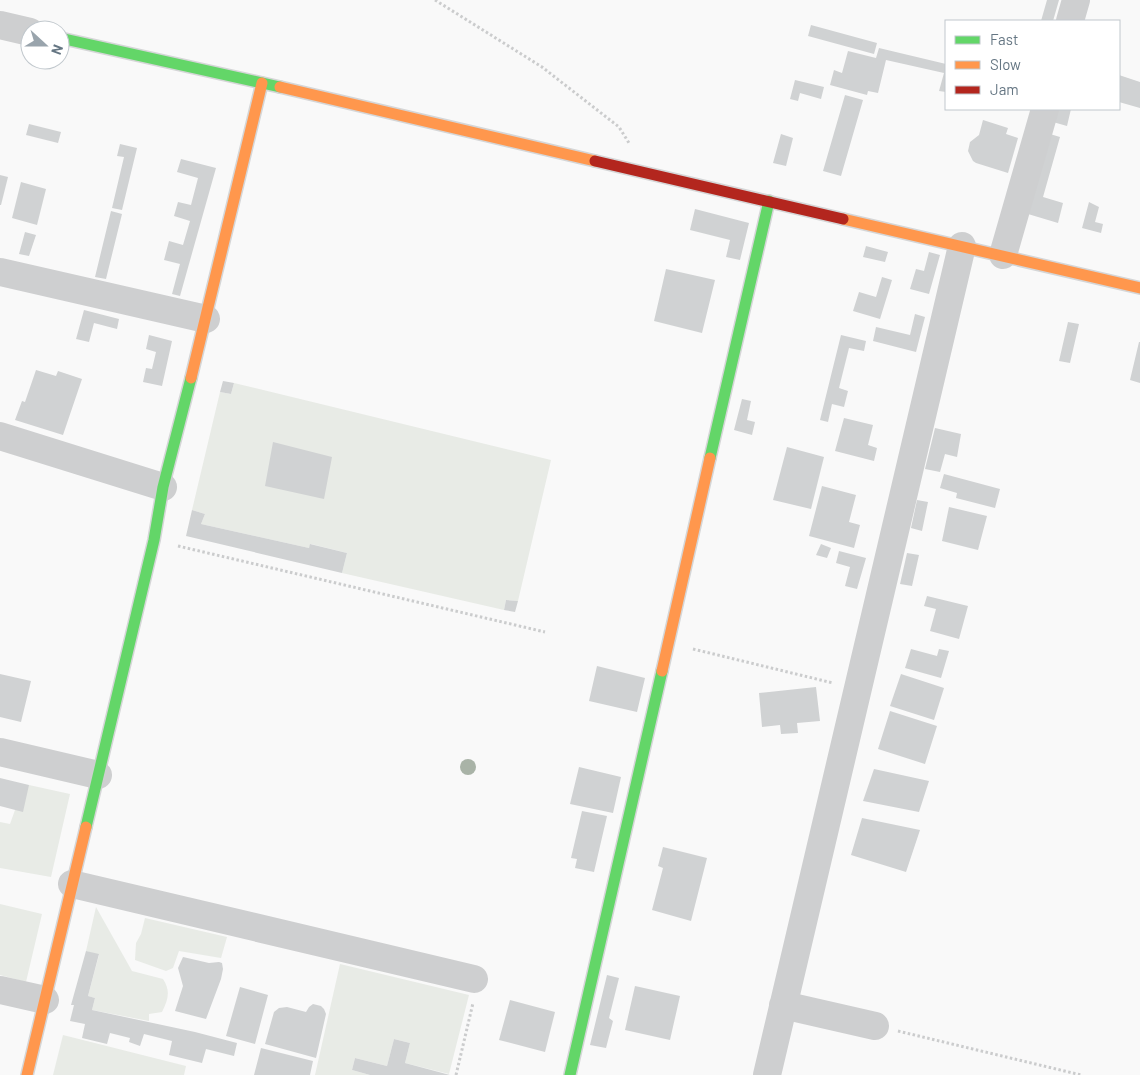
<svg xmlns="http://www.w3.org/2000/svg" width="1140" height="1075" font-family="Barlow,sans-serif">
  <rect width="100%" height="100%" fill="#f9f9f9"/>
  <path fill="#e8ebe6" d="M234 383 551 460 518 601 506 600 504 610 342 573 347 553 311 544 309 548 201 524 205 514 192 510 220 392 231 394Z
    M29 785 70 794 51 877 0 868V822L10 824 15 810Z
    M0 904 42 914 26 982 0 975Z
    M96 907 132 971 163 979C171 991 168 1000 162 1012L149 1014V1021L92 1010 95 998 88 996 99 955 86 951Z
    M145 918 227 937 221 958 179 951 173 968 166 971 135 960 136 943 141 934Z
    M340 964 469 995 449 1074 405 1063 410 1043 394 1039 387 1066 355 1058 352 1070 370 1075H315Z
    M63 1035 186 1066 184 1075H53Z"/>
  <path fill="#d0d2d3" d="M1047 0H1059L1053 21H1041Z
    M811 25 877 43 874 54 808 36Z
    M879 48 946 64V92L939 91 944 73 886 60 878 93 868 91 867 95 830 85 834 70 842 73 848 51 876 58Z
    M1119 75 1140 82V108L1119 102Z
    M795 80 824 87 821 99 800 93 798 101 790 99Z
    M845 95 863 100 841 176 823 171Z
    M1057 109H1071L1067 126 1053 122Z
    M983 120 1008 128 1006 134 1018 138 1008 173 976 163 973 161 968 151 970 142 979 135Z
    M29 124 61 132 58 143 26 135Z
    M781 134 793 138 786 166 773 163Z
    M1050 134 1060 137 1043 197 1063 203 1058 223 1028 214Z
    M120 144 137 148 122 210 112 208 124 157 117 156Z
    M181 159 216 168 180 296 172 294 180 264 164 260 169 241 183 245 190 221 174 216 178 202 191 205 198 178 177 172Z
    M0 175 8 177 1 205H0Z
    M21 182 46 189 37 225 12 218Z
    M1089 202 1099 207 1095 222 1103 224 1101 233 1082 228Z
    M695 209 749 223 740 260 726 257 730 240 690 230Z
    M111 211 122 214 106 279 95 277Z
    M25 232 36 235 29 256 19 254Z
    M866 246 888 252 885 262 863 257Z
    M929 252 940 255 929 294 910 289 916 269 924 271Z
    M666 269 715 280 702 333 654 321Z
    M882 277 892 280 880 319 853 311 859 292 876 297Z
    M84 310 119 319 117 329 94 323 89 342 76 339Z
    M915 314 925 317 916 352 873 341 876 327 910 335Z
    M1068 322 1079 324 1070 363 1059 361Z
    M149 335 172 341 162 386 143 382 146 368 152 369 156 352 146 349Z
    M841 335 866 341 864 351 849 348 839 388 848 391 844 407 832 404 828 422 820 420Z
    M1139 342H1140V383L1130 380Z
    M36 370 56 376 58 371 82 379 63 435 15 420 22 401 25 402Z
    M223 381 234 383 231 394 220 392Z
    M742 399 751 401 747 420 755 422 752 435 734 430Z
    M844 418 873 425 868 445 877 448 874 461 835 451Z
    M935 428 961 434 957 457 945 454 940 472 925 469Z
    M273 442 332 457 324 499 265 486Z
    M787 447 824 457 811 509 773 500Z
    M944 474 1000 489 995 508 956 498 957 493 940 488Z
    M822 486 856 495 849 522 860 525 854 548 809 536Z
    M917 500 928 502 922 531 911 528Z
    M949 507 987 516 978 550 942 541Z
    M192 510 205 514 201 524 309 548 310 544 347 553 342 573 186 536Z
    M821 544 831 548 827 558 816 555Z
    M839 551 866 558 857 589 845 586 850 567 836 563Z
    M907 553 919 555 912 586 900 584Z
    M927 596 968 606 959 639 930 631 936 609 924 606Z
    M506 600 518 601 515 612 504 610Z
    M911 649 937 656 939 649 949 651 941 678 905 668Z
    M597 666 645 678 637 712 589 701Z
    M0 674 31 681 21 722 0 717Z
    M901 674 944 688 934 720 890 706Z
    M816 687 820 721 797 723 798 733 781 734 780 725 762 727 759 693Z
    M890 711 937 726 925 764 878 749Z
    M579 767 621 777 613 813 570 804Z
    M874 769 929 781 919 812 863 801Z
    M0 778 29 785 23 812 0 806Z
    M582 811 607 816 594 872 575 868 577 859 571 858Z
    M862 818 920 830 906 872 851 855Z
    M663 847 707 858 691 921 652 910 663 868 658 866Z
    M86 951 99 954 88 996 95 998 92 1010 195 1032 237 1043 234 1056 206 1049 202 1063 169 1055 172 1041 144 1034 140 1046 129 1042 130 1038 110 1033 107 1044 82 1038 85 1024 70 1021 74 1005H71Z
    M183 957 209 963 219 962 222 963 223 969 221 979 206 1019 175 1011 183 986 178 968Z
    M607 975 619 978 609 1018 613 1021 606 1048 590 1045Z
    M635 986 680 996 670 1040 625 1030Z
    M240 987 268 995 255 1044 226 1036Z
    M510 1000 555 1012 545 1052 499 1040Z
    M313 1004 321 1006 324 1009 326 1014 316 1058 265 1044 274 1012 279 1008 287 1007 306 1012 309 1007Z
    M394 1039 410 1043 405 1063 450 1075H370L352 1070 355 1058 387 1066Z
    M261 1048 313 1061 310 1075H254Z"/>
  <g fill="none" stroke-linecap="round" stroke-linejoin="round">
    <g stroke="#d5d6d7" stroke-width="14">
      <path id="fast" d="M60 38 280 87
        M710 458 769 201
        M86 827 154 540 163 487 191 378
        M570 1075 662 671"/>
    </g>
    <g stroke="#d5d6d7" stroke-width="14">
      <path id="slow" d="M280 87 595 161
        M843 219 1140 288
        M191 378 262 83
        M662 671 710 458
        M27 1075 86 827"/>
    </g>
    <g stroke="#d5d6d7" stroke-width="14">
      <path id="jam" d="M595 161 843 219"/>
    </g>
    <path stroke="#cbcccd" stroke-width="3" stroke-dasharray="2.5 2.5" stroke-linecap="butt" d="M435 0 542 67 619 127 629 143
      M178 546 545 632
      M693 649 833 683
      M898 1031 1081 1075
      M456 1075 473 1003"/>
    <path stroke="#cecfd0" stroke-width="28" d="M1070 21 1076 0
      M0 25 30 32
      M1003 255 1045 109
      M0 272 206 319
      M0 436 163 487
      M0 752 98 775
      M72 884 474 979
      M0 990 45 1000
      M783 1005 875 1026
      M767 1075 962 246"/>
    <use href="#fast" stroke="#63d668" stroke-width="11"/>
    <use href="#slow" stroke="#ff974d" stroke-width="11"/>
    <use href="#jam" stroke="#b3261e" stroke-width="11"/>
  </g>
  <circle fill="#a9b3a7" cx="468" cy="767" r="8"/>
  <rect x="945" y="20" width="175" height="90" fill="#ffffff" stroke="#c1c8cd"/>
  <rect x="955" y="36" width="25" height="8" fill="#63d668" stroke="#c1c8cd"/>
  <text x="990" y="45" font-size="15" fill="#657683">Fast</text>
  <rect x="955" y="61" width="25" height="8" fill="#ff974d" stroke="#c1c8cd"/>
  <text x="990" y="70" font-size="15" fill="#657683">Slow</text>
  <rect x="955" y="86" width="25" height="8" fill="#b3261e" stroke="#c1c8cd"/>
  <text x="990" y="95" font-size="15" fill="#657683">Jam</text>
  <g transform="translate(45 45) rotate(111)"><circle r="24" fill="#ffffff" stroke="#c1c8cd"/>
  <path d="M0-4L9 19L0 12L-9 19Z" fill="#99a4ac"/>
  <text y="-8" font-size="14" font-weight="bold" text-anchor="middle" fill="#657683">N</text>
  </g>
</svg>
